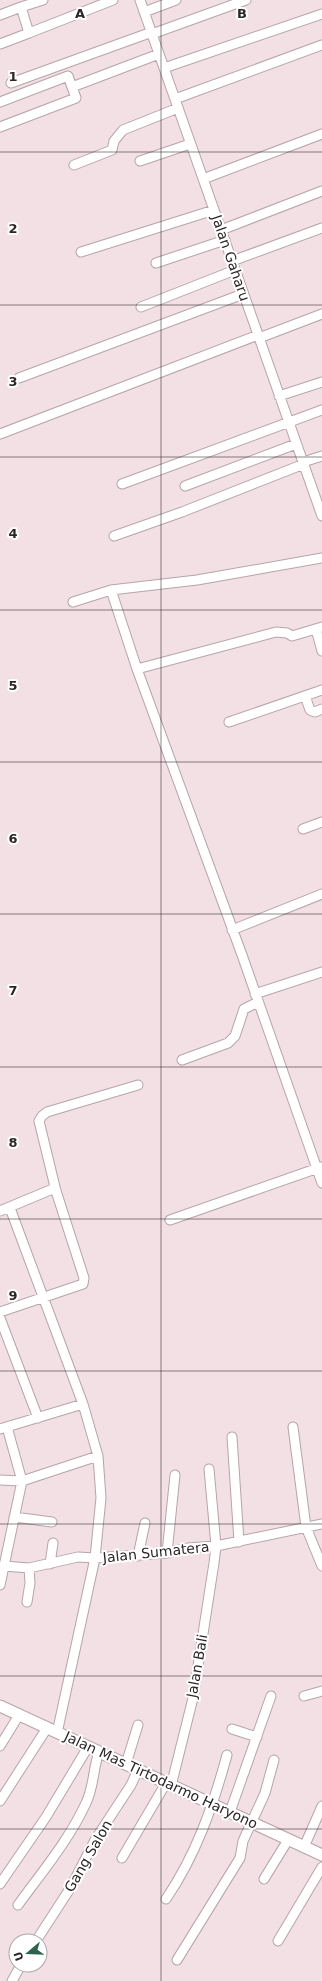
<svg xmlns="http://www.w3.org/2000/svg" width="322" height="1981" font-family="'DejaVu Sans',sans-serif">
  <rect width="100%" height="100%" fill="#f3e0e4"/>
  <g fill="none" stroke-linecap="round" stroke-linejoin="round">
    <g stroke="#b6a4a8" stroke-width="11">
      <path id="minor" d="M140 0 322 516
        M144 12 176 0
        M0 15 21 7
        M29 33 113 0
        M152 34 246 0
        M0 44 29 33 21 7 43 0
        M164 68 322 14
        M11 83 152 32
        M175 99 322 45
        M0 102 68 76 72 87
        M0 127 76 98 72 87 159 54
        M140 161 190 144
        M74 165 112 150 114 141 123 130 178 108
        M203 179 322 134
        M221 230 322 191
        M81 252 214 210
        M232 261 322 228
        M156 263 225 240
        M141 307 235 270
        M259 338 322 314
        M19 378 243 294
        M279 396 322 382
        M0 434 258 335
        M303 462 322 456
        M122 484 322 410
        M185 486 296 444
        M114 536 182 512 304 464
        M111 590 137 669 242 955 322 1183
        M73 602 111 590 197 580 322 558
        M316 629 322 651
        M137 669 276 632 287 633 292 636 322 627
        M305 696 310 710 315 712 322 709
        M229 722 322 690
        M303 829 322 822
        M232 930 322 894
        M255 994 322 972
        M182 1060 228 1043 235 1036 244 1009 258 1002
        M10 1208 83 1404 98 1456 101 1498 95 1558 57 1733
        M0 1211 55 1188
        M170 1220 321 1167
        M0 1312 83 1284 84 1278 56 1191 39 1121 42 1116 47 1112 138 1085
        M0 1318 38 1418
        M293 1427 306 1527 322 1566
        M0 1429 83 1404
        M232 1437 239 1542
        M0 1480 22 1481 98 1456
        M14 1517 52 1522
        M167 1553 175 1475
        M138 1556 145 1523
        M50 1564 53 1543
        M4 1566 29 1568 78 1557 95 1558 167 1553 188 1548 216 1546 322 1524
        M0 1585 22 1481 7 1427
        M27 1602 30 1583 29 1568
        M304 1696 322 1691
        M232 1729 257 1737
        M0 1746 19 1715
        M126 1764 138 1725
        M171 1786 193 1698 214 1563 216 1546 209 1469
        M0 1801 47 1728
        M230 1812 271 1696
        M304 1847 322 1806
        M122 1858 166 1783
        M264 1879 288 1840
        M0 1884 46 1817 88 1747
        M166 1899C196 1855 213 1806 227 1755
        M18 1905C42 1872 69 1840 86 1803 94 1787 93 1768 99 1752
        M36 1941 71 1887 95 1840 131 1785 138 1770
        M278 1941 322 1867
        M177 1960 240 1858 243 1841 265 1793 274 1760
        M12 1981 21 1965"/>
    </g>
    <g stroke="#b6a4a8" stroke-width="13">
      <path id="tertiary" d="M0 1706 322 1855"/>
    </g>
    <use href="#minor" stroke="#fff" stroke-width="9"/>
    <use href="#tertiary" stroke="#fff" stroke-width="11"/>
  </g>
  <path fill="none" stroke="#2d2628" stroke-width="1" stroke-opacity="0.55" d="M161 0V1981M0 152H322M0 305H322M0 457H322M0 610H322M0 762H322M0 914H322M0 1067H322M0 1219H322M0 1371H322M0 1524H322M0 1676H322M0 1829H322"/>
  <g text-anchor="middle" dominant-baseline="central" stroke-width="4" stroke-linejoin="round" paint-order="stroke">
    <g font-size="14" fill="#2d2628" stroke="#fff">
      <text transform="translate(231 258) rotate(71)">Jalan Gaharu</text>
      <text transform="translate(156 1552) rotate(-6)">Jalan Sumatera</text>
      <text transform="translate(197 1666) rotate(-80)">Jalan Bali</text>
      <text transform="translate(161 1780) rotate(25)">Jalan Mas Tirtodarmo Haryono</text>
      <text transform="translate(88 1856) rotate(-60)">Gang Salon</text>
    </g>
  </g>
  <g font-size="13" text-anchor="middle" font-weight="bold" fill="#2d2628" stroke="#fff" stroke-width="4" stroke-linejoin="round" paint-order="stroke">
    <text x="80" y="18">A</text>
    <text x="242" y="18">B</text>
    <text x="13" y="81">1</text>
    <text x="13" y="233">2</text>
    <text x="13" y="386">3</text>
    <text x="13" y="538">4</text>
    <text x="13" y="690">5</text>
    <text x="13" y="843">6</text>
    <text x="13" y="995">7</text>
    <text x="13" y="1147">8</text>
    <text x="13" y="1300">9</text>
  </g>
  <g transform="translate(28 1953) rotate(251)"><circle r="19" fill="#ffffff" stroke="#aba8a9"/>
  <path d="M0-3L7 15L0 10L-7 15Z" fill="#2d634a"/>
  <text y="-6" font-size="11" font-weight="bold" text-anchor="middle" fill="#2d2628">U</text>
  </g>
</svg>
